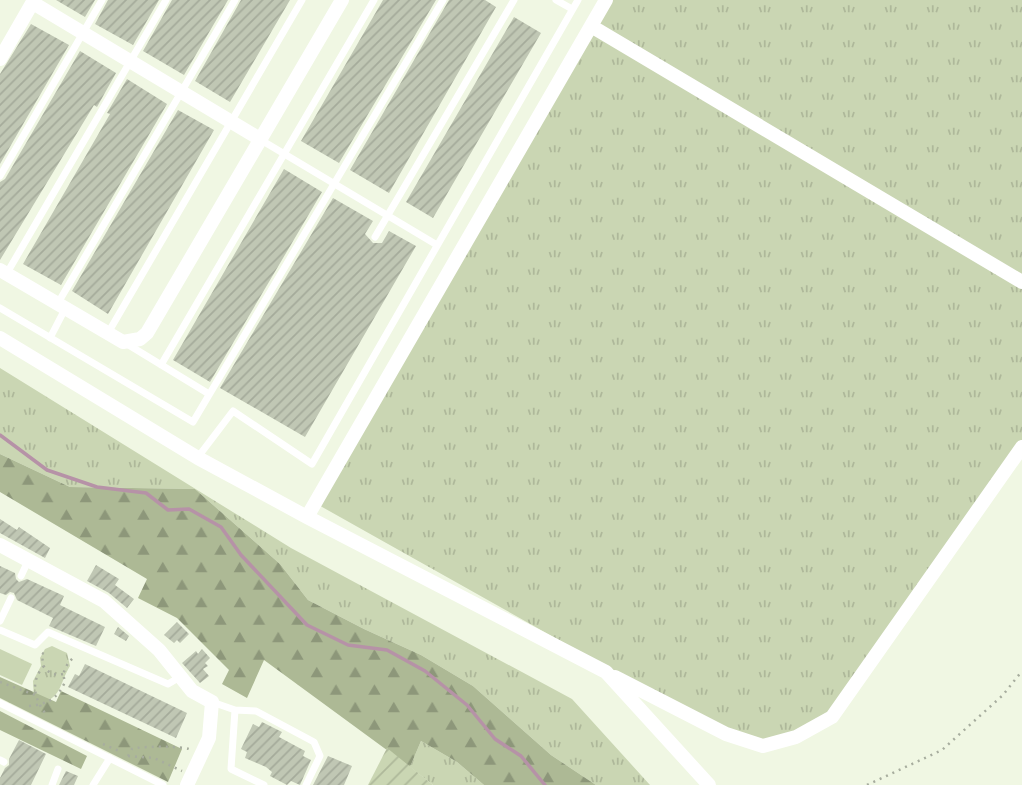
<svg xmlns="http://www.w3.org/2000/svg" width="1022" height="785" font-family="Quicksand,sans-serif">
  <defs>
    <pattern id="grass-tufts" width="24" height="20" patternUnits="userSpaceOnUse" patternTransform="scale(1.75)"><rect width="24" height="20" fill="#cad6b3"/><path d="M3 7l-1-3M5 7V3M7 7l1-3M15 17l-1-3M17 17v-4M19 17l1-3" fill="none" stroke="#aeb89a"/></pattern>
    <pattern id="forest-firs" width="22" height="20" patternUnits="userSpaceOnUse" patternTransform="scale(1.75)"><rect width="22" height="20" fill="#adb995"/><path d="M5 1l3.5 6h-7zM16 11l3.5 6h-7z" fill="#8d977a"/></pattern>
    <pattern id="garden-furrows" width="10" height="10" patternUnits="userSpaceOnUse" patternTransform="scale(1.75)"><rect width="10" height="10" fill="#cad6b3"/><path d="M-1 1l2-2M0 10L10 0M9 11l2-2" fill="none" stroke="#aeb89a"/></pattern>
    <pattern id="building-hatch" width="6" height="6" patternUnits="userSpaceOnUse" patternTransform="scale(1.75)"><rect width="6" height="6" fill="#c0c7b4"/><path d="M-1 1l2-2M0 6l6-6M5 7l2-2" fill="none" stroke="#a5ab9b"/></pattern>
  </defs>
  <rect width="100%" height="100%" fill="#f0f7e3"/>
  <path fill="url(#grass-tufts)" d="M606 0H1022V447L832 717 763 746 726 734 315 503Z
    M0 368 291 548 572 699 650 785H596L551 755 473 686 421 655 364 629 308 600 280 564 195 489 70 487 0 454Z
    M52 646 67 653 70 666C60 682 62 696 43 703L34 698 33 681 41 666 40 658 45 649Z
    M421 741 457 762 484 785H433L410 767Z"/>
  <path fill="url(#forest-firs)" d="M0 454 70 487 195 489 280 564 308 600 364 629 421 655 473 686 551 755 596 785H484L457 762 421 741 410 767 264 660 247 698 222 684 229 670 177 618 138 598 147 579 0 492Z
    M0 677 56 702 61 691 182 749 168 782 0 698Z
    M0 711 87 756 81 769 0 730Z"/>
  <path fill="url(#garden-furrows)" d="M387 748 433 785H368Z"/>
  <path fill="#cad6b3" d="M0 649 32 664 22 685 0 675Z"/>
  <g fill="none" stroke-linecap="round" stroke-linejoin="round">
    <path stroke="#b692a7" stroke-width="3.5" d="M0 435 47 470 97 487 146 493 168 510 189 509 221 527 241 555 307 625 348 645 387 650 425 671 467 705 495 739 521 756 545 785"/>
  </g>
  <path fill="url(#building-hatch)" d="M56 0H95L85 17Z
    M108 0H159L133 45 95 24Z
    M172 0H228L184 75 143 51Z
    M241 0H290L230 102 195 81Z
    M383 0H436L339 163 301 141Z
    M449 0H485L496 7 389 193 350 170Z
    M514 17 541 33 433 218 406 202Z
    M31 24 69 45 0 164V74Z
    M80 51 116 73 97 107 94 105 0 260V182L5 179Z
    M127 79 167 104 61 285 23 264 110 114 107 113Z
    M178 110 214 130 108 314 72 291Z
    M284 169 322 192 210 382 173 360Z
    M333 198 373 221 365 234 373 243H382L389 231 416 246 305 437 220 388Z
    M0 519 17 530 19 527 50 548 45 558 0 533Z
    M96 565 119 579 115 585 134 599 127 608 109 593 87 581Z
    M0 566 15 573 16 579 19 582 27 579 64 596 60 605 105 627 96 646 49 626 53 618 17 600 14 593 10 592 6 595 0 593Z
    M177 622 189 634 180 643 177 640 174 643 164 635Z
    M118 627 129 636 126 641 114 634Z
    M202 649 210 658 205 663 208 666 203 669 209 676 200 683 182 663 196 651 198 654Z
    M85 664 187 713 176 738 68 687 75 674 79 676Z
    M262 722 282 732 279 737 305 751 303 756 311 760 300 785 291 781 287 785 270 776 272 772 266 767 245 758 247 752 241 749 253 724 259 727Z
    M19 740 46 754 31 785H0V778L5 768 9 765V759Z
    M328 756 352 766 344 785H313Z
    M66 771 78 776 74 785H59Z"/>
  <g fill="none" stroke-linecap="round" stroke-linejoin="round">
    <path stroke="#a7ad9e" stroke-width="2.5" stroke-dasharray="2 5" stroke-linecap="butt" d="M42 653 44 654C38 667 51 677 63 674
      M44 666C30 681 34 698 45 713
      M0 682 35 695
      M29 706C48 704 57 699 65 682L63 674 68 663 75 656
      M103 744 119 751
      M128 756 154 758 182 771
      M128 756 132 749C140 746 181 746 189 749
      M867 785 942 750 1003 695 1022 671"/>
    <path stroke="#fff" stroke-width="7" d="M556 0 572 9
      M261 140 437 245
      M0 176 102 0
      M375 237 514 0
      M7 273 166 0
      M58 303 235 0
      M0 308 193 422 443 0
      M108 333 302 0
      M50 338 65 309
      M127 344 209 394
      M161 365 374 0
      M198 457 233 411 312 464 578 0
      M21 576 28 561
      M0 621 11 598
      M0 630 35 645 48 632 168 684 180 677
      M212 702 235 710 256 711 314 742 320 756 306 785
      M0 703 163 785
      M235 710 231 769 264 785
      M0 760 4 762
      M52 785 58 769
      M93 785 110 758"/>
    <path stroke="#fff" stroke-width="14" d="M33 3 260 139
      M591 26 1022 282
      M0 59 34 0
      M0 270 123 342 140 339 147 333 342 0
      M0 338 198 458 307 517 606 672 709 785
      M307 517 606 0
      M0 545 104 601 159 650 192 691 212 702 209 738 187 785
      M615 677 726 734 763 746 796 737 832 717 1022 447"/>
  </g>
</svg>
